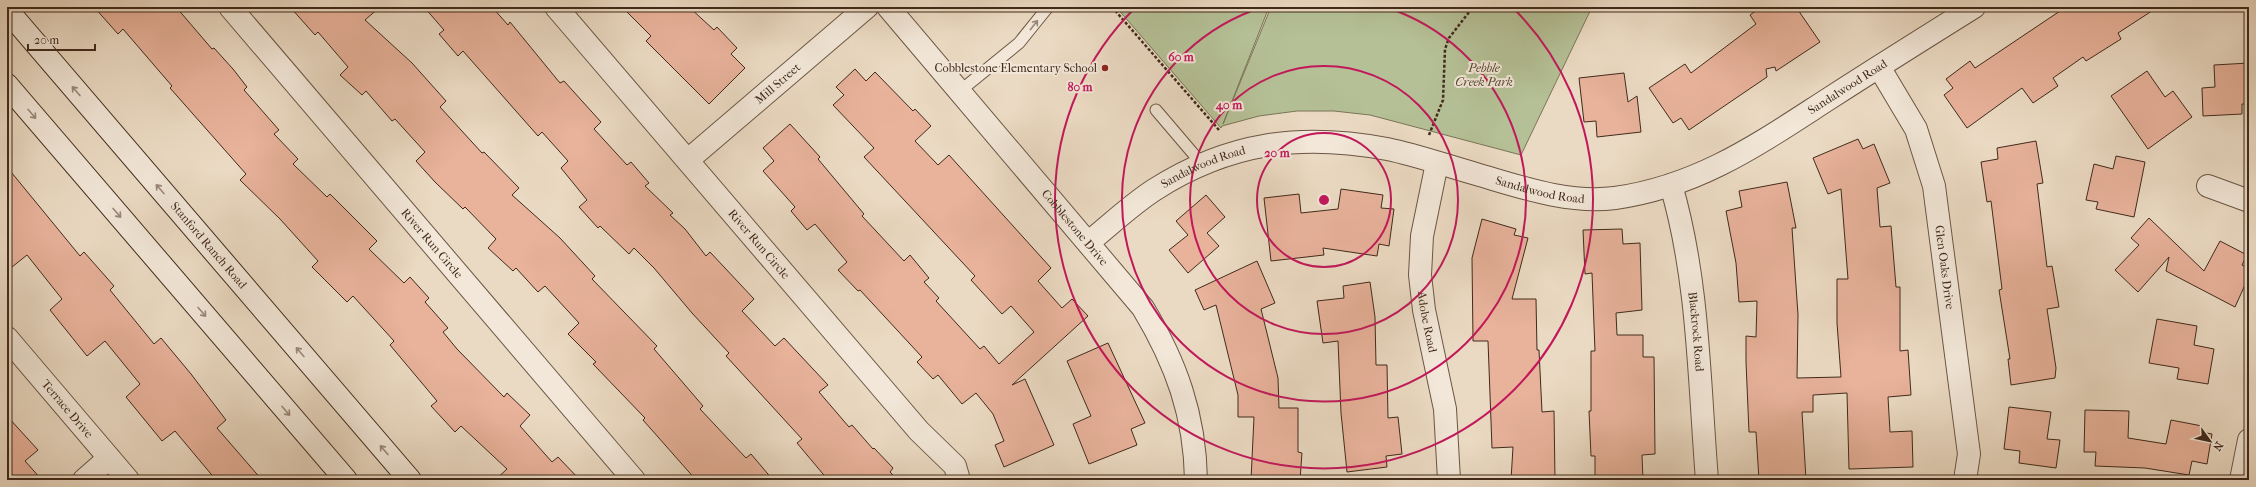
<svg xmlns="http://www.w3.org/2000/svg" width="2256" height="487" font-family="'IM FELL French Canon',serif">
  <rect width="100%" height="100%" fill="#ebdac3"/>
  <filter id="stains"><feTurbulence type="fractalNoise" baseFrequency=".005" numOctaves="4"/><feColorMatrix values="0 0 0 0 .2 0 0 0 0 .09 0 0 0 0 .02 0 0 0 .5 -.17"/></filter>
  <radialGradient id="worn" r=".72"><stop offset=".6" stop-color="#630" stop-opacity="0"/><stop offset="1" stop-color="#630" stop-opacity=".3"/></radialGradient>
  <path fill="#b5c096" stroke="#7a7558" d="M1116 7H1269L1223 124 1271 7H1592L1521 155 1370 115 1334 111H1297L1259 116 1222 126 1221 128Z"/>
  <path fill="#e8b29b" stroke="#402a1b" d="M94 7H176L212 49 214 48 233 69 247 87 244 90 279 130 274 134 298 159 293 164 327 197 330 194 377 241 369 249 404 283 410 277 429 298 425 302 448 328 443 332 457 349 504 397 507 393 530 415 520 426 552 462 558 457 580 480H495L507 469 461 426 455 432 431 406 437 401 390 345 394 341 353 296 347 302 312 267 318 261 280 219 240 180 246 174 170 88 172 86 123 29 118 34Z
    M290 7H380L365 20 412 63 446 101 440 107 482 153 484 152 519 188 512 195 560 238 595 276 592 279 657 346 654 349 703 406 700 409 746 458 751 454 773 480H696L643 420 645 418 593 364 596 362 568 334 579 323 545 286 538 292 516 268 513 271 488 248 496 239 465 207 463 209 435 182 416 161 425 152 395 119 392 121 366 91 362 95 340 75 348 67 318 32 315 35Z
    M424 7H492L508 25 510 22 560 83 564 81 601 122 594 129 627 165 631 162 649 183 645 186 673 213 670 215 685 229 706 256 710 252 754 299 742 311 775 346 784 338 828 385 819 392 849 427 852 425 873 449 874 448 893 468 890 472 898 480H828L797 443 802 439 726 356 729 353 692 313 654 268 634 248 629 254 600 226 598 228 579 207 587 200 561 168 568 161 542 132 538 136 463 51 458 56 439 34 444 30Z
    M622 7H689L714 30 717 27 737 48 731 54 745 68 709 104 646 41 651 36Z
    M1761 7H1796L1820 42 1776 71 1775 67 1766 69 1767 77 1689 130 1681 118 1673 123 1649 88 1685 64 1691 73 1756 24 1750 15Z
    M2066 7H2158L2118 33 2121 39 2086 61 2083 57 2053 78 2058 86 2033 103 2022 88 1967 128 1944 95 1953 88 1946 79 1970 61 1975 68Z
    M2249 63V104H2242V114L2203 116 2202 88 2215 87 2214 65Z
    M855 69 866 81 875 72 913 111 915 109 931 126 915 141 938 165 949 155 1051 268 1038 281 1062 308 1072 299 1088 316 1012 385 1025 379 1054 445 1004 467 995 445 1004 441 993 414 976 393 962 404 938 375 933 379 917 362 922 357 860 290 858 291 838 270 847 262 815 224 807 230 791 211 795 207 763 171 774 161 763 148 790 124 820 157 818 159 864 214 862 216 904 261 910 255 929 278 924 282 939 298 936 301 980 349 984 346 999 364 1034 332 1011 306 1002 314 971 280 975 276 864 157 874 148 833 105 844 95 836 87Z
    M2147 71 2165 97 2173 91 2192 117 2148 149 2111 96Z
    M1624 73 1628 102 1637 96 1641 132 1597 137 1596 121 1584 122 1579 78Z
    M1858 139 1863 149 1874 144 1890 183 1877 188 1880 227 1891 226 1896 287H1900V351L1908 350 1911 395 1888 397 1890 432 1912 431 1913 467 1849 469 1847 393 1813 395V412H1802L1806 480H1759L1756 432H1749L1746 362V336L1756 337 1757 301 1739 302 1736 263 1726 211 1742 207 1739 191 1787 182 1796 228H1792L1798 315 1797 378 1841 377 1837 323V279H1848L1841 189 1828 194 1813 158Z
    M2036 141 2043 183 2037 184 2047 267 2052 266 2059 307 2047 309 2056 368 2055 378 2011 385 2008 359H2010L1999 290 2002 289 1991 201 1987 202 1981 162 1998 159 1997 148Z
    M2116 156 2145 162 2134 217 2096 209 2098 202 2086 200 2094 164 2113 169Z
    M7 167 80 256 84 252 114 286 110 290 154 344 161 338 191 374 226 420 217 428 262 480H216L175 431 162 441 126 397 140 384 105 341 87 356 50 310 62 299 27 255 7 271Z
    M1341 189 1383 195 1381 208 1394 209 1389 246 1379 244 1377 256 1323 248 1324 255 1271 261 1264 198 1299 194 1301 213 1338 209Z
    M1206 195 1225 217 1207 233 1219 246 1188 273 1169 250 1188 235 1176 221Z
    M2149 218 2204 271 2220 241 2247 255 2242 265 2249 269V276L2235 307 2166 271 2169 257 2138 292 2115 270 2139 245 2131 238Z
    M1482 219 1516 229 1514 235 1528 238 1512 299H1536L1537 350H1539L1542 412 1554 411 1555 480H1511L1513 447 1492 448 1488 341H1473L1472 258Z
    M1622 229 1623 244 1640 243 1642 310 1616 313 1617 335H1643V357H1654L1655 454 1642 455 1643 480H1595V456H1591L1589 411H1591V351H1595L1592 273 1585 274 1583 230Z
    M1257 261 1275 303 1261 309 1278 378 1279 408H1298V452L1302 453 1300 480H1251L1254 417H1238V395L1216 305 1204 310 1195 290Z
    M1370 282 1375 317 1376 365H1387L1388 418 1398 417 1402 454 1386 456 1387 467 1347 472 1341 413 1338 341 1323 343 1317 301 1344 298 1343 286Z
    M2157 319 2197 326 2194 345 2214 349 2208 384 2177 379 2179 368 2149 363Z
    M1108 343 1145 423 1131 429 1137 445 1089 464 1073 424 1091 416 1067 361Z
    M2009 407 2051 412 2047 439 2060 440 2056 468 2019 463 2020 451 2004 449Z
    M2085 410 2129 411 2128 438 2166 444 2171 420 2202 426 2201 432 2212 434 2207 464 2192 461 2189 475 2145 468 2095 466 2096 452H2084Z
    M7 416 38 450 25 461 42 480H7Z"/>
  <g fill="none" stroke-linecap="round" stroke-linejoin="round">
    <g stroke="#6b5645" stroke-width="13">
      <path id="service" d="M960 91 1019 43 1048 7
        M1156 110 1202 164"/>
    </g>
    <g stroke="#6b5645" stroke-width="24">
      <g id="minor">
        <path id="s1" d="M230 7 634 480"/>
        <path id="s2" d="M556 7 919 431 955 466 959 480"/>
        <path id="s3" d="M1879 67 1916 129 1934 186 1969 454 1965 480"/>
        <path id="s4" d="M688 160 867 7"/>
        <path id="s5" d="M1437 163 1422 236 1420 275 1424 310 1445 409 1449 480"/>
        <path id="s6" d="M1671 185C1699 280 1699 382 1707 480"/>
        <path d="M2208 186 2249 201"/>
        <path id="s7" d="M1089 242C1110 225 1131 205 1154 190 1229 142 1300 133 1387 149 1417 155 1447 166 1476 174 1521 187 1568 204 1615 198 1700 186 1760 143 1830 98 1878 67 1926 37 1974 7"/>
        <path id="s8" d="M7 338 128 480"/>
        <path d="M84 480 109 458"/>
        <path d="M2241 480 2249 440"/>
      </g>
    </g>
    <g stroke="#6b5645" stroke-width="24">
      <g id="tertiary">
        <path id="s9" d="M888 7 1143 308C1176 363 1195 415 1196 480"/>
      </g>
    </g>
    <g stroke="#402a1b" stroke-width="24">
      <g id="secondary">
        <path id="s10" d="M7 10 410 480"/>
        <path d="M7 85 346 480"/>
      </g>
    </g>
    <path stroke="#402a1b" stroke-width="2.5" stroke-dasharray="3 2" stroke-linecap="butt" d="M1112 7 1219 130
      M1429 135 1443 100 1445 49 1449 38 1473 7"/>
    <use href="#service" stroke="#f2e7d8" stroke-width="11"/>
    <use href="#minor" stroke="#f2e7d8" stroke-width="22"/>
    <use href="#tertiary" stroke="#f2e7d8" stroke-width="22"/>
    <use href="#secondary" stroke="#f2e7d8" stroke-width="22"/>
  </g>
  <defs><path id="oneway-shaft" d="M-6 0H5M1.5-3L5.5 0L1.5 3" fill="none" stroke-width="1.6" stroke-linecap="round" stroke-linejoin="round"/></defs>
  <g stroke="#99887a">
    <use href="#oneway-shaft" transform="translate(1034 25) rotate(-52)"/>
    <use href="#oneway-shaft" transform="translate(76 91) rotate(-131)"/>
    <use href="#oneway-shaft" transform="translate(32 114) rotate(49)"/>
    <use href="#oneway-shaft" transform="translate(160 189) rotate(-131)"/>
    <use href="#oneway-shaft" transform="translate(117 213) rotate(49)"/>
    <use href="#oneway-shaft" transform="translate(202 312) rotate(49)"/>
    <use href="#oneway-shaft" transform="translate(300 352) rotate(-131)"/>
    <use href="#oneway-shaft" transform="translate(286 411) rotate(49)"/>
    <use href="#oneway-shaft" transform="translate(384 450) rotate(-131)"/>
  </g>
  <g fill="none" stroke="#c2185b" stroke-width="2">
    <circle cx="1324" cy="200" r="67"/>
    <circle cx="1324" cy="200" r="134"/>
    <path d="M1385 7A202 202 0 1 1 1263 7"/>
    <path d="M1513 8A269 269 0 1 1 1135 8"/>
  </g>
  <circle fill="#8f2418" stroke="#f2e7d8" stroke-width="1.5" cx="1105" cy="68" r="4"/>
  <g text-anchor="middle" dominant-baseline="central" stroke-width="4" stroke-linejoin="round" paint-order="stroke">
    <g font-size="12" fill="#402a1b" stroke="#f2e7d8" text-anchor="end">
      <text x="1097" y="68">Cobblestone Elementary School</text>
    </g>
    <g font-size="12" font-style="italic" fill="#574834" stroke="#f2e7d8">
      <text x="1484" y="68">Pebble<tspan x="1484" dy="14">Creek Park</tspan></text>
    </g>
    <g font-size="12" fill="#402a1b" stroke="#f2e7d8">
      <text stroke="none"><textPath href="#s4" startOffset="118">Mill Street</textPath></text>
      <text stroke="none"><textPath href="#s7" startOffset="821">Sandalwood Road</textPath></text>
      <text stroke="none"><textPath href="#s7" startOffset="138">Sandalwood Road</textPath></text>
      <text stroke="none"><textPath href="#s7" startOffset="485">Sandalwood Road</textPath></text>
      <text stroke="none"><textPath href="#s9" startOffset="289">Cobblestone Drive</textPath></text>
      <text stroke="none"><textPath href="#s2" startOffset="312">River Run Circle</textPath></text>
      <text stroke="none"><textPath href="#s1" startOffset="311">River Run Circle</textPath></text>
      <text stroke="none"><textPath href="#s10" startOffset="310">Stanford Ranch Road</textPath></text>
      <text stroke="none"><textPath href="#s3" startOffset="214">Glen Oaks Drive</textPath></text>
      <text stroke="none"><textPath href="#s5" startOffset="161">Adobe Road</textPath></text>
      <text stroke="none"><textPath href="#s6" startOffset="149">Blackrock Road</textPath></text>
      <text stroke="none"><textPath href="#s8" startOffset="93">Terrace Drive</textPath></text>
    </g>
  </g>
  <circle cx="1324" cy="200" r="6" fill="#c2185b" stroke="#f2e7d8" stroke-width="2"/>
  <g font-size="12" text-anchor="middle" font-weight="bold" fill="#c2185b" stroke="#f2e7d8" stroke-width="4" stroke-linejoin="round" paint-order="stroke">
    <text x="1181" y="61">60 m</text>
    <text x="1080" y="91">80 m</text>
    <text x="1229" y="109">40 m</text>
    <text x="1277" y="157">20 m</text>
  </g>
  <rect width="2256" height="487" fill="none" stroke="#ebdac3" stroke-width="24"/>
  <rect x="8" y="8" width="2240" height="471" fill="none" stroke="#402a1b" stroke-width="2"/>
  <rect x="12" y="12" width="2232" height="463" fill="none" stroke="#402a1b"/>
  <g transform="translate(2210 441) rotate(123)" stroke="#f2e7d8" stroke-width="3" paint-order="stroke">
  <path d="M0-3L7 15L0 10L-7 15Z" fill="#402a1b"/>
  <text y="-6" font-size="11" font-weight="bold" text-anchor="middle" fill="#402a1b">N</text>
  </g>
  <path d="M28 44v6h67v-6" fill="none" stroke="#402a1b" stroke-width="2"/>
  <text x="34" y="44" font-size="12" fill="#402a1b" stroke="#f2e7d8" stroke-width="3" paint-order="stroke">20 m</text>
  <rect width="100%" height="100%" filter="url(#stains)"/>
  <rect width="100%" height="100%" fill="url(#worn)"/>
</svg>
